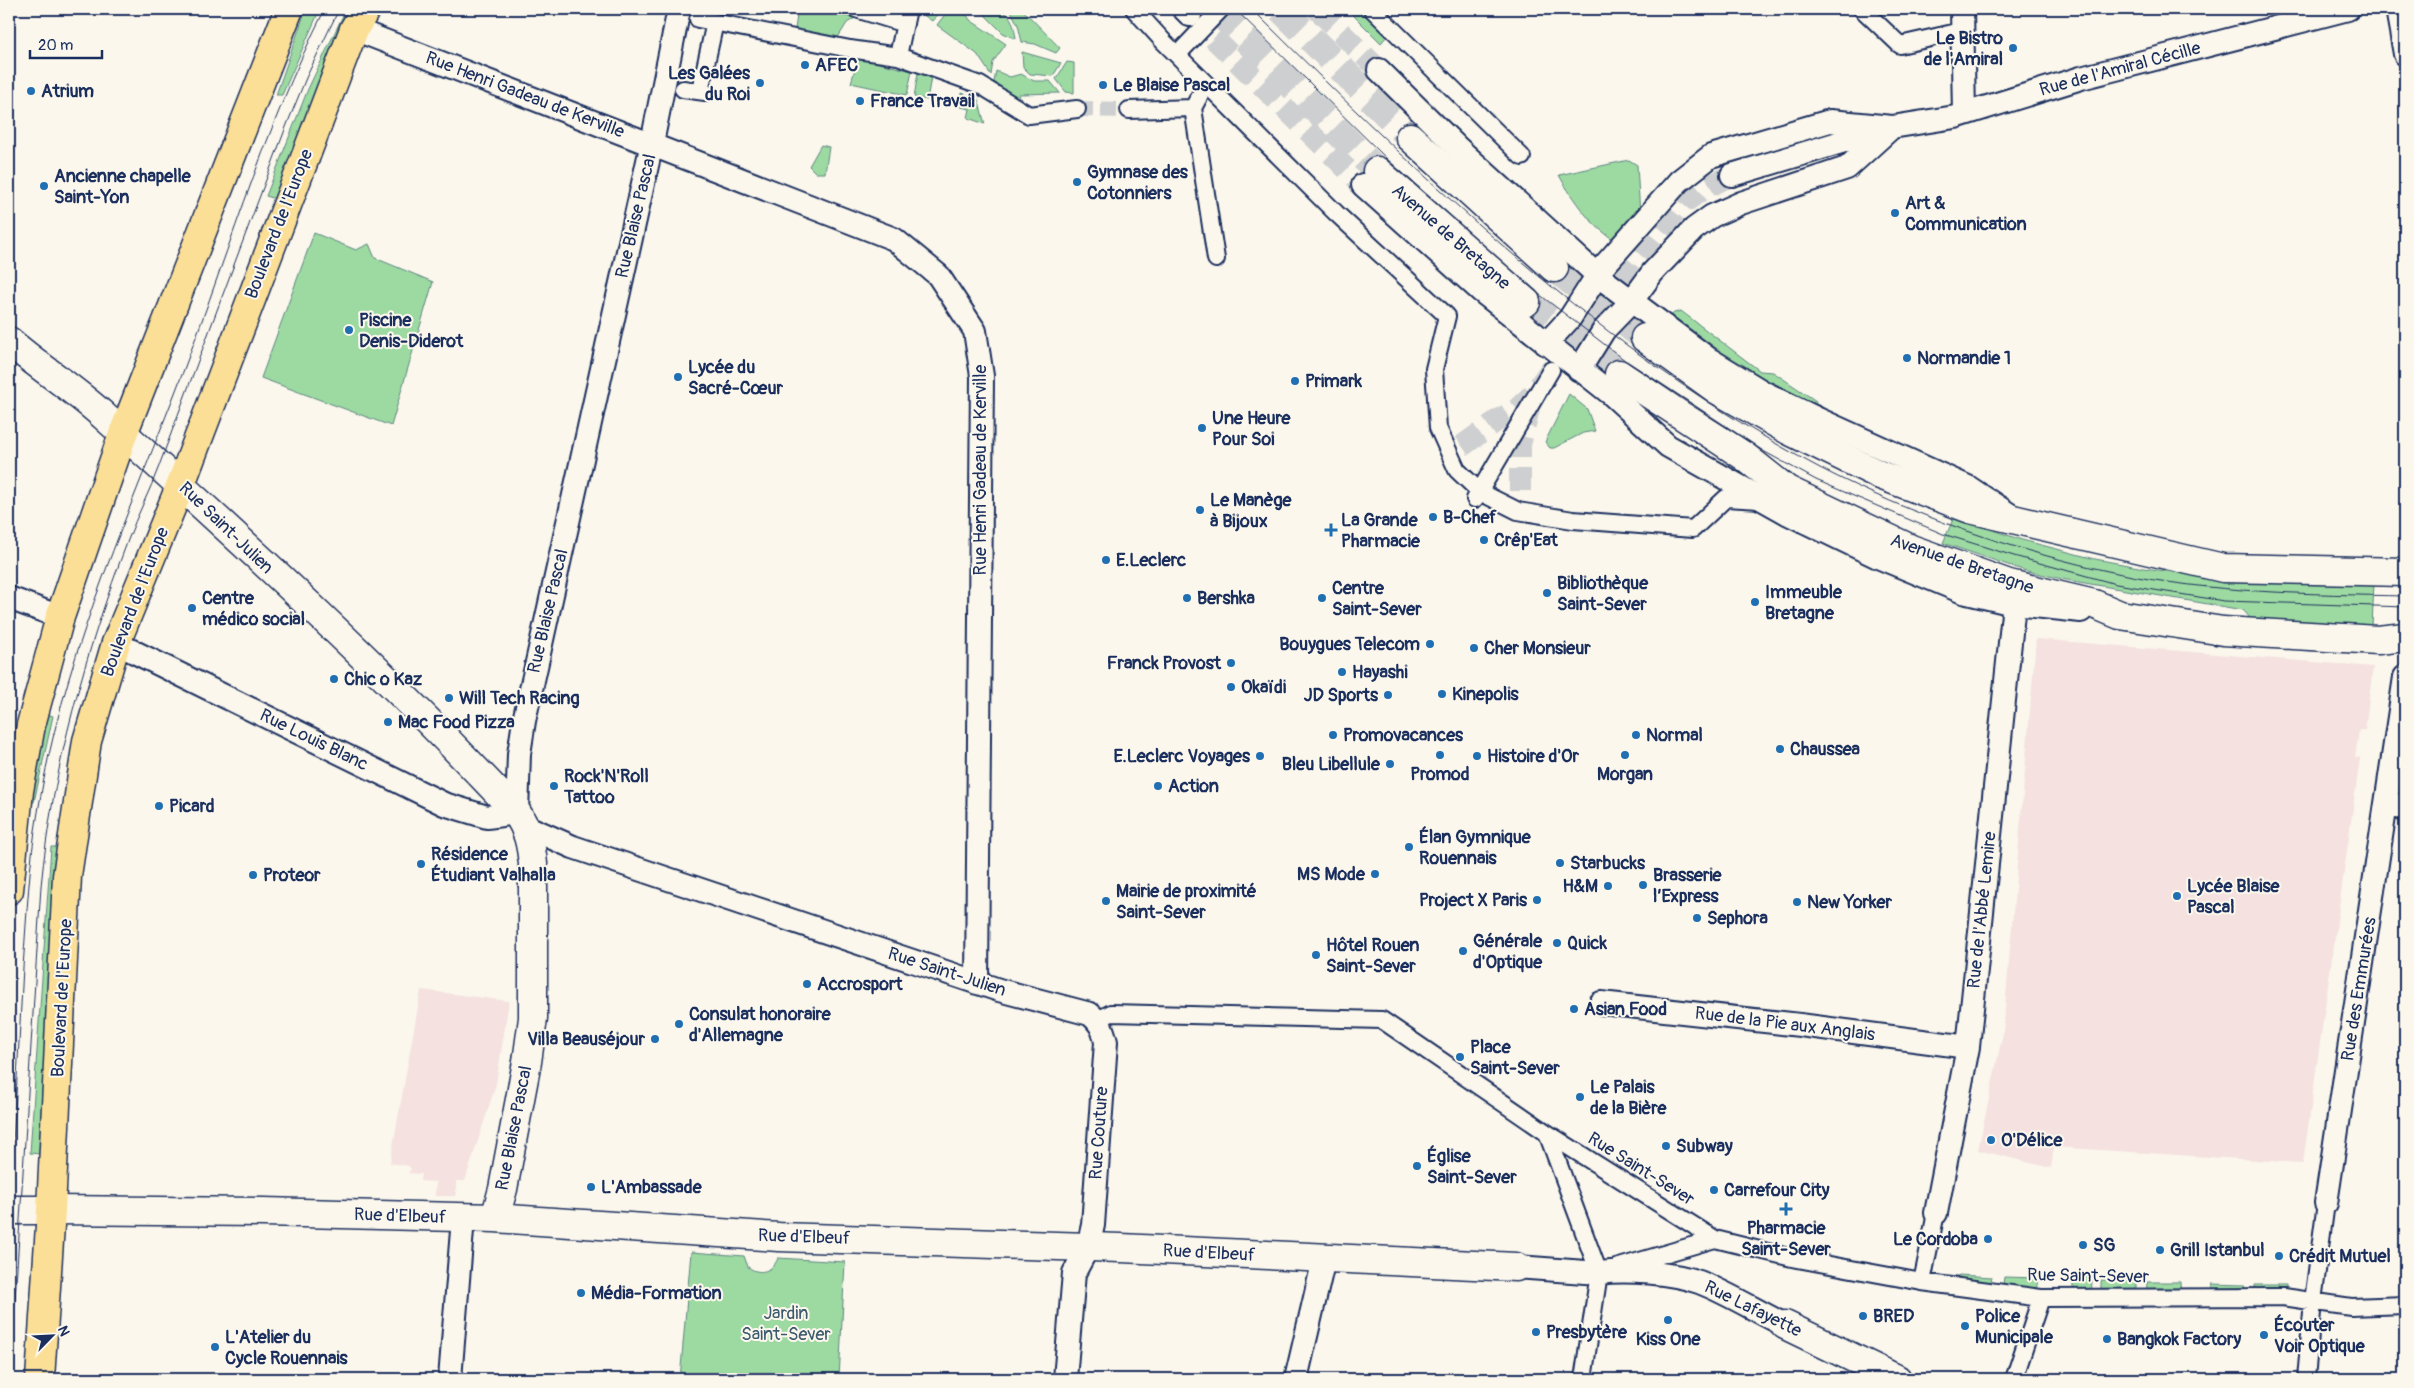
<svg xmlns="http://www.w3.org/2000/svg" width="2414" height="1388" font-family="Pangolin,sans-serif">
  <rect width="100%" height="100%" fill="#fbf7ec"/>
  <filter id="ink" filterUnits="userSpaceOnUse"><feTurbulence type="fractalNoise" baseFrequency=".02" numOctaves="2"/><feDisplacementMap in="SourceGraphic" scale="10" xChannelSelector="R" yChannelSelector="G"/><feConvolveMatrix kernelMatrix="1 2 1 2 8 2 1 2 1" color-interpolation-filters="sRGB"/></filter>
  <g filter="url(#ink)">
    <path fill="#f4e1e0" d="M2036 639 2373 667 2365 730H2359L2355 757 2360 758 2303 1163 2054 1147 2051 1168 1978 1150 2003 1033Z
      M421 990 509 1001 496 1084 465 1181H456V1196H435L436 1182 420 1181 421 1174 408 1173 411 1169 409 1166 390 1163Z"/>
    <path fill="#9ddaa2" stroke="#5c8480" d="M306 9H320L282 95H276Z
      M346 9H358L276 199 266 196 308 89Z
      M798 9H810L855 18 847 23 837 39 795 29Z
      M915 9H936L939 13 932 21Z
      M949 9H963L970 20 1006 44 993 62 991 75 977 54 937 25Z
      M979 9C1006 9 1012 11 1016 39L1003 33Z
      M1010 9H1022L1060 48 1056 53 1035 44 1022 42 1018 25Z
      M1347 9H1359L1387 36 1381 43Z
      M1022 52 1061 63 1053 76 1030 74 1023 67Z
      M858 58 912 71 907 95 851 83Z
      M1067 62 1074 63V93L1066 92 1056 79Z
      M996 71 1010 77 1021 74 1034 81H1050L1060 93 1019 94 1018 97 1010 96 994 82Z
      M918 73 931 77 927 100 914 97Z
      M962 93 978 99 985 124 968 118 970 109 961 107Z
      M821 145 829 147 825 173H816L809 166Z
      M1629 160 1637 165 1640 215 1617 242C1590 225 1574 202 1559 175Z
      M314 233 356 250 369 244 375 258 433 282 391 426 261 378Z
      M1681 311 1760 371 1773 372 1816 401 1813 406 1770 385 1667 319 1674 313Z
      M1569 394 1587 409 1595 431 1583 433 1554 448H1550L1545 442Z
      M1954 517 2022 540 2095 559 2144 568 2195 575 2374 582 2372 627 2252 620 2243 610 2067 580 2023 570 1943 543Z
      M44 713 53 716 34 802 30 804Z
      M51 847H59L48 980 39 1154 30 1153Z
      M691 1252 744 1256 748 1267C760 1276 773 1271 778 1258L845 1262 839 1379H680Z
      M1959 1275 1992 1277 1988 1296 1957 1289Z
      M2004 1277 2039 1278 2035 1306 2001 1300Z
      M2073 1277 2092 1278 2091 1306H2073Z
      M2101 1280H2136V1303L2101 1305Z
      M2147 1282H2180L2181 1303H2146Z
      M2212 1284 2244 1285 2245 1301H2212Z
      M2255 1285H2286V1301H2256Z"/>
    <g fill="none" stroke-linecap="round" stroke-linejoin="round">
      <path stroke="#cecfd0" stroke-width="16" stroke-dasharray="16 8" stroke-linecap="butt" d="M1077 109 1129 110"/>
      <path stroke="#cecfd0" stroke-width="22" stroke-dasharray="22 11" stroke-linecap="butt" d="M1317 9 1379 70
        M1190 15 1363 185
        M1462 446 1498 420 1517 409 1534 393 1551 369 1685 202 1703 189 1732 175
        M1520 491V445L1529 408"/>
      <path stroke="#cecfd0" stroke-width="28" stroke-dasharray="28 14" stroke-linecap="butt" d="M1216 9 1377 171
        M1281 9 1410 137
        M1554 268 1645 338
        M1526 302 1619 374"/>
      <g stroke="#1b2f5e" stroke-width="20">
        <path id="pedestrian" d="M856 9 905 24
          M1134 9 1164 42 1336 213 1447 316 1434 369 1438 428 1457 470 1480 492 1518 511 1573 520 1693 529 1726 498 1760 500
          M1372 9 1522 157
          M1862 9 1900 45 1962 31
          M698 19 850 49 898 56 980 85 1029 115 1077 109
          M1177 55 1221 9
          M898 56 908 9
          M683 89 705 92
          M700 91 715 22
          M1193 108 1216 259
          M1129 110 1193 108 1206 84
          M1475 499 1551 370
          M1098 1020 1111 1013 1382 1020 1547 1133 1715 1239
          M1547 1133 1599 1273 1583 1379
          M1616 1268 1715 1239 1792 1258 1922 1282 2041 1298 2283 1297 2351 1307 2405 1305
          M1922 1282 1936 1213
          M2014 1379 2041 1298
          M2306 1379 2313 1301 2326 1203"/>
      </g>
      <g stroke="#1b2f5e" stroke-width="26">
        <path id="minor" d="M1184 9 1190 15
          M1962 9 1964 114
          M2397 9 2405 54
          M354 29 894 239 938 275 975 331 982 376 977 983
          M1379 70 1457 147 1597 275 1709 359 1763 392 1818 419 1968 487 2010 515
          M1732 175 1881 130
          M1363 185 1481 291 1610 393 1668 446 1787 513 1878 557 1963 592 2014 604 2081 611
          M1546 344 1570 318 1602 268 1679 181 1711 156 1830 121 1892 127 1955 117 2081 78 2348 9
          M1579 370 1604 330 1631 302 1653 272 1694 229 1712 216 1741 203 1847 168 1892 127
          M9 598 60 617
          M116 643 444 804 487 817 517 813 519 754 524 721 652 143 679 9
          M2387 801 2405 810
          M525 826 573 847 999 990 1090 1014C1100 1022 1103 1029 1106 1042L1093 1225 1088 1247 1074 1273 1065 1379
          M1601 1003 1800 1025 1968 1047
          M2326 1203 2405 677
          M1936 1213 1968 1047 2014 604
          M1516 1267 1599 1273C1626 1269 1673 1273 1699 1282 1726 1292 1758 1312 1785 1325
          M450 1379 463 1218
          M1296 1379 1324 1259"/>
      </g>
      <g stroke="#1b2f5e" stroke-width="31">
        <path id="tertiary" d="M1410 137 1554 268
          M1377 171 1526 302
          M1645 338 1716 389 1790 431 1880 475 1970 509 2223 568 2405 572
          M9 341C40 368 76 390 106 418 247 545 388 675 517 813 528 830 531 844 533 864V1018L527 1062 503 1189 495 1218
          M1619 374 1744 456 1787 490 1911 549 2009 584 2094 604 2120 615 2223 631 2378 640 2405 637
          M51 1210 264 1212 495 1218 779 1237 1121 1248 1516 1267
          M1785 1325 1897 1379"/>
      </g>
      <g stroke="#1b2f5e" stroke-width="31">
        <path id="secondary" d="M9 1210H51"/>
      </g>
      <g stroke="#1b2f5e" stroke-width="31">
        <path id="primary" d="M9 890 19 791 31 725 60 617 123 434 289 9
          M40 1379 51 1210 67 876 87 741 116 643 181 484 354 29 366 9"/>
      </g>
      <use href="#pedestrian" stroke="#fbf7ec" stroke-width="16"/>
      <use href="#minor" stroke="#fbf7ec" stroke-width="22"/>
      <use href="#tertiary" stroke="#fbf7ec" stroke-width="28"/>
      <use href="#secondary" stroke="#fbf7ec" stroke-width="28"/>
      <use href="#primary" stroke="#fbdf96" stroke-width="28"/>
      <path stroke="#1b2f5e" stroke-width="1" d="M1235 9 1387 159 1535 291 1630 364 1688 403 1765 452 1816 480 1943 534 2014 556 2116 584 2224 601 2405 607
        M1252 9C1425 181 1603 353 1820 468 1911 515 2017 552 2117 573 2211 593 2310 594 2405 596
        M9 1198C15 1121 19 1044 23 967 27 915 29 863 38 812 61 667 120 534 173 398 224 268 262 133 325 9
        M10 1379 41 886C53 765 85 654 128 540 137 515 150 491 159 466 201 353 243 240 286 127L306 78 339 9"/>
    </g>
  </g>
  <g fill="#1f6fb2" stroke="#fbf7ec" stroke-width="2">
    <circle cx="2013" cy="48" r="5"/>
    <circle cx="805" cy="65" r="5"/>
    <circle cx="760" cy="83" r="5"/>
    <circle cx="1103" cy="85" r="5"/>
    <circle cx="31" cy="91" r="5"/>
    <circle cx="860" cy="101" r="5"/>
    <circle cx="1077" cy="182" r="5"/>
    <circle cx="44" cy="186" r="5"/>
    <circle cx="1895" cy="213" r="5"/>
    <circle cx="349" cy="330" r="5"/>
    <circle cx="1907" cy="358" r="5"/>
    <circle cx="678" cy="377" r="5"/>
    <circle cx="1295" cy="381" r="5"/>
    <circle cx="1202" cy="428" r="5"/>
    <circle cx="1200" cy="510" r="5"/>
    <circle cx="1433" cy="517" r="5"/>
    <path d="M1328.5 522.5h5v5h5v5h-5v5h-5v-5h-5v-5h5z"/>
    <circle cx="1484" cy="540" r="5"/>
    <circle cx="1106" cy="560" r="5"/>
    <circle cx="1547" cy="593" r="5"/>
    <circle cx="1187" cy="598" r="5"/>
    <circle cx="1322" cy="598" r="5"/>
    <circle cx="1755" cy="602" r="5"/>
    <circle cx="192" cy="608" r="5"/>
    <circle cx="1430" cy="644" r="5"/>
    <circle cx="1474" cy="648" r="5"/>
    <circle cx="1231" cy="663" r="5"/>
    <circle cx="1342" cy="672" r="5"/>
    <circle cx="334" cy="679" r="5"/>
    <circle cx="1231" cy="687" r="5"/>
    <circle cx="1442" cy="694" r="5"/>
    <circle cx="1388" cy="695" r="5"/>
    <circle cx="449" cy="698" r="5"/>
    <circle cx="388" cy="722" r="5"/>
    <circle cx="1333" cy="735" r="5"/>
    <circle cx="1636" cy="735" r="5"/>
    <circle cx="1780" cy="749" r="5"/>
    <circle cx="1440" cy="755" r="5"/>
    <circle cx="1625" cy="755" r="5"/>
    <circle cx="1260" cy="756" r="5"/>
    <circle cx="1477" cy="756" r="5"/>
    <circle cx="1390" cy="764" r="5"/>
    <circle cx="554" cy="786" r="5"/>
    <circle cx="1158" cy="786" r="5"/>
    <circle cx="159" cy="806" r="5"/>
    <circle cx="1409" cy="847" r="5"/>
    <circle cx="1560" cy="863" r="5"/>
    <circle cx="421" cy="864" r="5"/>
    <circle cx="1375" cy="874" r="5"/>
    <circle cx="253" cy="875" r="5"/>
    <circle cx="1643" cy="885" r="5"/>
    <circle cx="1608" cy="886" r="5"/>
    <circle cx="2177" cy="896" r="5"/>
    <circle cx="1537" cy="900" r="5"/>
    <circle cx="1106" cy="901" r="5"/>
    <circle cx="1797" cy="902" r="5"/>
    <circle cx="1697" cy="918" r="5"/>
    <circle cx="1557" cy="943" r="5"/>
    <circle cx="1463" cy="951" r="5"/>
    <circle cx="1316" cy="955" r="5"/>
    <circle cx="807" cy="984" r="5"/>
    <circle cx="1574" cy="1009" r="5"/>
    <circle cx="679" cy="1024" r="5"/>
    <circle cx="655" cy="1039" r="5"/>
    <circle cx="1460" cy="1057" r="5"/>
    <circle cx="1580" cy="1097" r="5"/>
    <circle cx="1991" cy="1140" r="5"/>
    <circle cx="1666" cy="1146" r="5"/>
    <circle cx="1417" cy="1166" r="5"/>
    <circle cx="591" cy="1187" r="5"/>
    <circle cx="1714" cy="1190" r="5"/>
    <path d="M1783.5 1201.5h5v5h5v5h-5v5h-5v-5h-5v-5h5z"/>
    <circle cx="1988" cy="1239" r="5"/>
    <circle cx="2083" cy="1245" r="5"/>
    <circle cx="2160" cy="1250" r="5"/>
    <circle cx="2279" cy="1256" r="5"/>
    <circle cx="581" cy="1293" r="5"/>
    <circle cx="1863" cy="1316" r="5"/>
    <circle cx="1668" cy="1320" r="5"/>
    <circle cx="1965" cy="1326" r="5"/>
    <circle cx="1536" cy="1332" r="5"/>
    <circle cx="2264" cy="1335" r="5"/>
    <circle cx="2107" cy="1339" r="5"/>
    <circle cx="215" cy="1347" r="5"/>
  </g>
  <g text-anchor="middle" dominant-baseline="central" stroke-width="4" stroke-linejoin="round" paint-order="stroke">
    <g font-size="18" font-weight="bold" fill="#1b2f5e" stroke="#fbf7ec" text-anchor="start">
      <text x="2003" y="38" text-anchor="end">Le Bistro<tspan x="2003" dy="21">de l'Amiral</tspan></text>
      <text x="815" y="65">AFEC</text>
      <text x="750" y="73" text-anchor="end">Les Galées<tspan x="750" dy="21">du Roi</tspan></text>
      <text x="1113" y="85">Le Blaise Pascal</text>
      <text x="41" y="91">Atrium</text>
      <text x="870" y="101">France Travail</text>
      <text x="1087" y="172">Gymnase des<tspan x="1087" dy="21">Cotonniers</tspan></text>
      <text x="54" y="176">Ancienne chapelle<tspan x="54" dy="21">Saint-Yon</tspan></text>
      <text x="1905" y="203">Art &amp;<tspan x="1905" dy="21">Communication</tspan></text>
      <text x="359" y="320">Piscine<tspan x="359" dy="21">Denis-Diderot</tspan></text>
      <text x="1917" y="358">Normandie 1</text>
      <text x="688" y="367">Lycée du<tspan x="688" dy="21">Sacré-Cœur</tspan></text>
      <text x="1305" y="381">Primark</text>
      <text x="1212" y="418">Une Heure<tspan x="1212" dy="21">Pour Soi</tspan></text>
      <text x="1210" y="500">Le Manège<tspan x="1210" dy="21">à Bijoux</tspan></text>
      <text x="1443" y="517">B-Chef</text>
      <text x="1341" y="520">La Grande<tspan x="1341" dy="21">Pharmacie</tspan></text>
      <text x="1494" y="540">Crêp'Eat</text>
      <text x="1116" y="560">E.Leclerc</text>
      <text x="1557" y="583">Bibliothèque<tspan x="1557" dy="21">Saint-Sever</tspan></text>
      <text x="1332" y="588">Centre<tspan x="1332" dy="21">Saint-Sever</tspan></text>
      <text x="1765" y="592">Immeuble<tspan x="1765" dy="21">Bretagne</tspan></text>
      <text x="202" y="598">Centre<tspan x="202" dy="21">médico social</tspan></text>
      <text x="1197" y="598">Bershka</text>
      <text x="1420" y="644" text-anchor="end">Bouygues Telecom</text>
      <text x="1484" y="648">Cher Monsieur</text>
      <text x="1221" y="663" text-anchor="end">Franck Provost</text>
      <text x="1352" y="672">Hayashi</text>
      <text x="344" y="679">Chic o Kaz</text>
      <text x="1241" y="687">Okaïdi</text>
      <text x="1452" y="694">Kinepolis</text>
      <text x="1378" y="695" text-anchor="end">JD Sports</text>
      <text x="459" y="698">Will Tech Racing</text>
      <text x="398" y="722">Mac Food Pizza</text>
      <text x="1343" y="735">Promovacances</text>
      <text x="1646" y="735">Normal</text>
      <text x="1790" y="749">Chaussea</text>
      <text x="1250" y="756" text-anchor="end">E.Leclerc Voyages</text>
      <text x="1487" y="756">Histoire d'Or</text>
      <text x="1380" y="764" text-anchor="end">Bleu Libellule</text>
      <text x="1440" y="774" text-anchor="middle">Promod</text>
      <text x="1625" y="774" text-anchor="middle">Morgan</text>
      <text x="564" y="776">Rock'N'Roll<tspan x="564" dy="21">Tattoo</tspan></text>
      <text x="1168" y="786">Action</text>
      <text x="169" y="806">Picard</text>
      <text x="1419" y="837">Élan Gymnique<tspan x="1419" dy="21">Rouennais</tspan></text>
      <text x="431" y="854">Résidence<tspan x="431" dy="21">Étudiant Valhalla</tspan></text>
      <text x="1570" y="863">Starbucks</text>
      <text x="1365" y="874" text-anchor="end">MS Mode</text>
      <text x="263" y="875">Proteor</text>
      <text x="1653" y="875">Brasserie<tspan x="1653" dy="21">l’Express</tspan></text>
      <text x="1598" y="886" text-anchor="end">H&amp;M</text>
      <text x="2187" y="886">Lycée Blaise<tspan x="2187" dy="21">Pascal</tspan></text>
      <text x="1116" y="891">Mairie de proximité<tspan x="1116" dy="21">Saint-Sever</tspan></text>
      <text x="1527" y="900" text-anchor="end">Project X Paris</text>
      <text x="1807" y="902">New Yorker</text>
      <text x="1707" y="918">Sephora</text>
      <text x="1473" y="941">Générale<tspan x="1473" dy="21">d'Optique</tspan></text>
      <text x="1567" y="943">Quick</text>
      <text x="1326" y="945">Hôtel Rouen<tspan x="1326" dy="21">Saint-Sever</tspan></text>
      <text x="817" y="984">Accrosport</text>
      <text x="1584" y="1009">Asian Food</text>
      <text x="689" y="1014">Consulat honoraire<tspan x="689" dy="21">d'Allemagne</tspan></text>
      <text x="645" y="1039" text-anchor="end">Villa Beauséjour</text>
      <text x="1470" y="1047">Place<tspan x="1470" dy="21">Saint-Sever</tspan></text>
      <text x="1590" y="1087">Le Palais<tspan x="1590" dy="21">de la Bière</tspan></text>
      <text x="2001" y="1140">O'Délice</text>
      <text x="1676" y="1146">Subway</text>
      <text x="1427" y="1156">Église<tspan x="1427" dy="21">Saint-Sever</tspan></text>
      <text x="601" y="1187">L'Ambassade</text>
      <text x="1724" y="1190">Carrefour City</text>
      <text x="1786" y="1228" text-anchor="middle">Pharmacie<tspan x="1786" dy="21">Saint-Sever</tspan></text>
      <text x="1978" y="1239" text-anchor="end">Le Cordoba</text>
      <text x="2093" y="1245">SG</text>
      <text x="2170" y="1250">Grill Istanbul</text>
      <text x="2289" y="1256">Crédit Mutuel</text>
      <text x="591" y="1293">Média-Formation</text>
      <text x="1873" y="1316">BRED</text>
      <text x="1975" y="1316">Police<tspan x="1975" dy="21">Municipale</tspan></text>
      <text x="2274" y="1325">Écouter<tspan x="2274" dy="21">Voir Optique</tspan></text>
      <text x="1546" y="1332">Presbytère</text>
      <text x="225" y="1337">L'Atelier du<tspan x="225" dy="21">Cycle Rouennais</tspan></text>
      <text x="1668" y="1339" text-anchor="middle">Kiss One</text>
      <text x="2117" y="1339">Bangkok Factory</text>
    </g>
    <g font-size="18" fill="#1b2f5e" stroke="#fbf7ec">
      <text transform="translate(2120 69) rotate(-15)">Rue de l'Amiral Cécille</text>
      <text transform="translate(525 95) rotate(21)">Rue Henri Gadeau de Kerville</text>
      <text transform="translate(636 216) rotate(-77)">Rue Blaise Pascal</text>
      <text transform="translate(279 224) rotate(-69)">Boulevard de l'Europe</text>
      <text transform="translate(1451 237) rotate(41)">Avenue de Bretagne</text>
      <text transform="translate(980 470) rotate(-90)">Rue Henri Gadeau de Kerville</text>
      <text transform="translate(226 528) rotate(44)">Rue Saint-Julien</text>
      <text transform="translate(1962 564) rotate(19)">Avenue de Bretagne</text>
      <text transform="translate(135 602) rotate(-69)">Boulevard de l'Europe</text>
      <text transform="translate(548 611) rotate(-77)">Rue Blaise Pascal</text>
      <text transform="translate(314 740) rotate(26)">Rue Louis Blanc</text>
      <text transform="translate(1982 910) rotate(-84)">Rue de l'Abbé Lemire</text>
      <text transform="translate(947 972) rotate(18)">Rue Saint-Julien</text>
      <text transform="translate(2359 989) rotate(-81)">Rue des Emmurées</text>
      <text transform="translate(62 998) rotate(-87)">Boulevard de l'Europe</text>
      <text transform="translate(1785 1024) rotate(7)">Rue de la Pie aux Anglais</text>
      <text transform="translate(514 1128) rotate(-79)">Rue Blaise Pascal</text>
      <text transform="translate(1099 1133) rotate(-86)">Rue Couture</text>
      <text transform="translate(1641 1169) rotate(32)">Rue Saint-Sever</text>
      <text transform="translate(400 1216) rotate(2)">Rue d'Elbeuf</text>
      <text transform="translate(804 1237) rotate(2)">Rue d'Elbeuf</text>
      <text transform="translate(1209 1253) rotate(3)">Rue d'Elbeuf</text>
      <text transform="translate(2088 1276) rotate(1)">Rue Saint-Sever</text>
      <text transform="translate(1753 1309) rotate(26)">Rue Lafayette</text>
    </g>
    <g font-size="18" fill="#3c5a6f" stroke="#fbf7ec">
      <text x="786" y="1313">Jardin<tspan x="786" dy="21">Saint-Sever</tspan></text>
    </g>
  </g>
  <rect width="2414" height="1388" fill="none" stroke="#fbf7ec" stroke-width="30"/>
  <rect x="15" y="15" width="2384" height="1358" fill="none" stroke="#1b2f5e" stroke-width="2" filter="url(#ink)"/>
  <g transform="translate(52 1336) rotate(66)" stroke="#fbf7ec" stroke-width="4" paint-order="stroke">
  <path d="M0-4L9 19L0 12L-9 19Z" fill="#1b2f5e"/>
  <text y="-8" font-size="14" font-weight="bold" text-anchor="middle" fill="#1b2f5e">N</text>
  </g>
  <path d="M30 50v8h72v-8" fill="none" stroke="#1b2f5e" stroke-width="2.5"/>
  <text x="38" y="50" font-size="15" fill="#1b2f5e" stroke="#fbf7ec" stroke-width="4" paint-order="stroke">20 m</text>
</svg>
